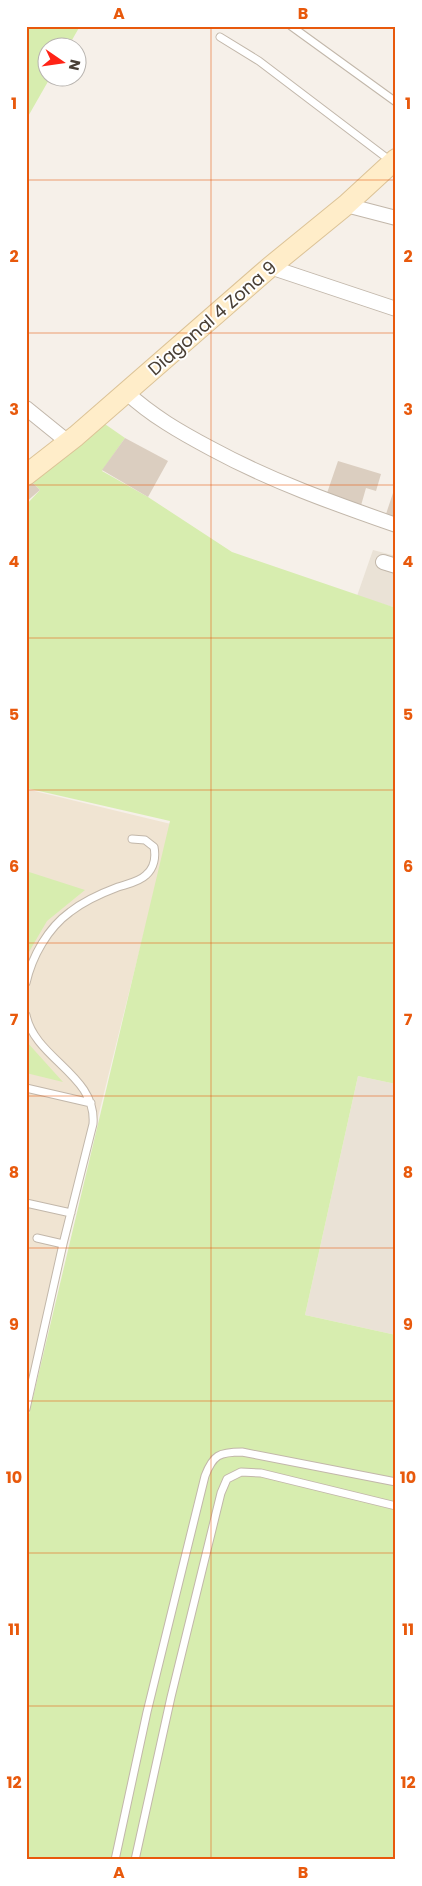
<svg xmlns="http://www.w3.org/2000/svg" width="422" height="1886" font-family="Poppins,sans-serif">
  <rect width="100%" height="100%" fill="#f6f0e9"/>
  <path fill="#eae2d6" d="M373 550 396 556V608L357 596Z
    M358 1076 396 1084V1335L305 1315Z"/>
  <path fill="#f0e4d2" d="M26 789 171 824 26 1406Z"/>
  <path fill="#d7edaf" d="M26 26H80L68 47 48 48V78H50L26 120Z
    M102 422 125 438 102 471 148 497 232 552 396 608V1084L358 1076 305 1315 396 1335V1860H26V1427L170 821 26 788V505L40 490 29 479Z
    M26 871 85 890 47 921 26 957Z
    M26 1041 63 1082 26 1073Z"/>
  <path fill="#dbcec0" d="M125 438 168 461 148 497 102 470Z
    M338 461 381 474 376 491 366 488 360 509 326 496Z
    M29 479 40 490 26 502V481Z
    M396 484V520L385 517Z"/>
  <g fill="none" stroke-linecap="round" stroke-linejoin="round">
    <g stroke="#c2b7aa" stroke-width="9">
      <path id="lane" d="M291 26 396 102
        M220 37 259 61 392 162
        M26 983C32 956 48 928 70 912 84 901 102 893 118 887 127 884 139 882 146 875 154 868 156 857 154 847L145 840 132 839
        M26 1015C35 1059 97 1075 93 1124L63 1244 26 1409
        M26 1088 91 1103
        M26 1203 71 1213
        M37 1238 63 1244
        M115 1860 147 1712 205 1476C213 1455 219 1452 242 1452L396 1482
        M135 1860 171 1697 221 1493 227 1479 241 1472 261 1473 396 1506"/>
    </g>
    <g stroke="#c2b7aa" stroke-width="16">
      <path id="street" d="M346 205 396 218
        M270 267 396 309
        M126 392C152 416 180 432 212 449 271 481 333 503 396 525
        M26 408 68 442
        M383 562 396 566"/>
    </g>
    <g stroke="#dcc397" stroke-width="22">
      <path id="secondary" d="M26 475 76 436 270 267 346 205 396 159"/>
    </g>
    <use href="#lane" stroke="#fff" stroke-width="7"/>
    <use href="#street" stroke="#fff" stroke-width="14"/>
    <use href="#secondary" stroke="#ffedc9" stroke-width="20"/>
  </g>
  <path fill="none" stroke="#e8590c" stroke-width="1" stroke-opacity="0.55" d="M211 26V1860M26 180H396M26 333H396M26 485H396M26 638H396M26 790H396M26 943H396M26 1096H396M26 1248H396M26 1401H396M26 1553H396M26 1706H396"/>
  <g text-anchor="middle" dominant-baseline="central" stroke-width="4" stroke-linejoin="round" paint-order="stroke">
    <g font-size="18" fill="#4a4036" stroke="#fff">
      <text transform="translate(212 318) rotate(-41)">Diagonal 4 Zona 9</text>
    </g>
  </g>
  <rect width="422" height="1886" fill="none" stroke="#ffffff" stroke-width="55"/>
  <g transform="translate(62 62) rotate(103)"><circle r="24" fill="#ffffff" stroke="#b7b3af"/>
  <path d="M0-4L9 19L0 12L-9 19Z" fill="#ff2316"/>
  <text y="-8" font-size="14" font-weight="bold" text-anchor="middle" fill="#4a4036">N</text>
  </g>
  <rect x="28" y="28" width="366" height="1830" fill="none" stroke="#e8590c" stroke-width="2"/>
  <g font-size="16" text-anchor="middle" font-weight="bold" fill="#e8590c">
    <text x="119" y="19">A</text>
    <text x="303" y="19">B</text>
    <text x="14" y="109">1</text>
    <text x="408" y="109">1</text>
    <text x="14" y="262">2</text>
    <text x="408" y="262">2</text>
    <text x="14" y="415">3</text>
    <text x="408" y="415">3</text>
    <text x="14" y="567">4</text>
    <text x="408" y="567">4</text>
    <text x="14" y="720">5</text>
    <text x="408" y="720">5</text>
    <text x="14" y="872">6</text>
    <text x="408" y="872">6</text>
    <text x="14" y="1025">7</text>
    <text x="408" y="1025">7</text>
    <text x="14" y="1178">8</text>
    <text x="408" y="1178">8</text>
    <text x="14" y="1330">9</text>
    <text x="408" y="1330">9</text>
    <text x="14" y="1483">10</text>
    <text x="408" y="1483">10</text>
    <text x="14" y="1635">11</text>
    <text x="408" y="1635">11</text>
    <text x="14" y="1788">12</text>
    <text x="408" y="1788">12</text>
    <text x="119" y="1878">A</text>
    <text x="303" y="1878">B</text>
  </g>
</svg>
